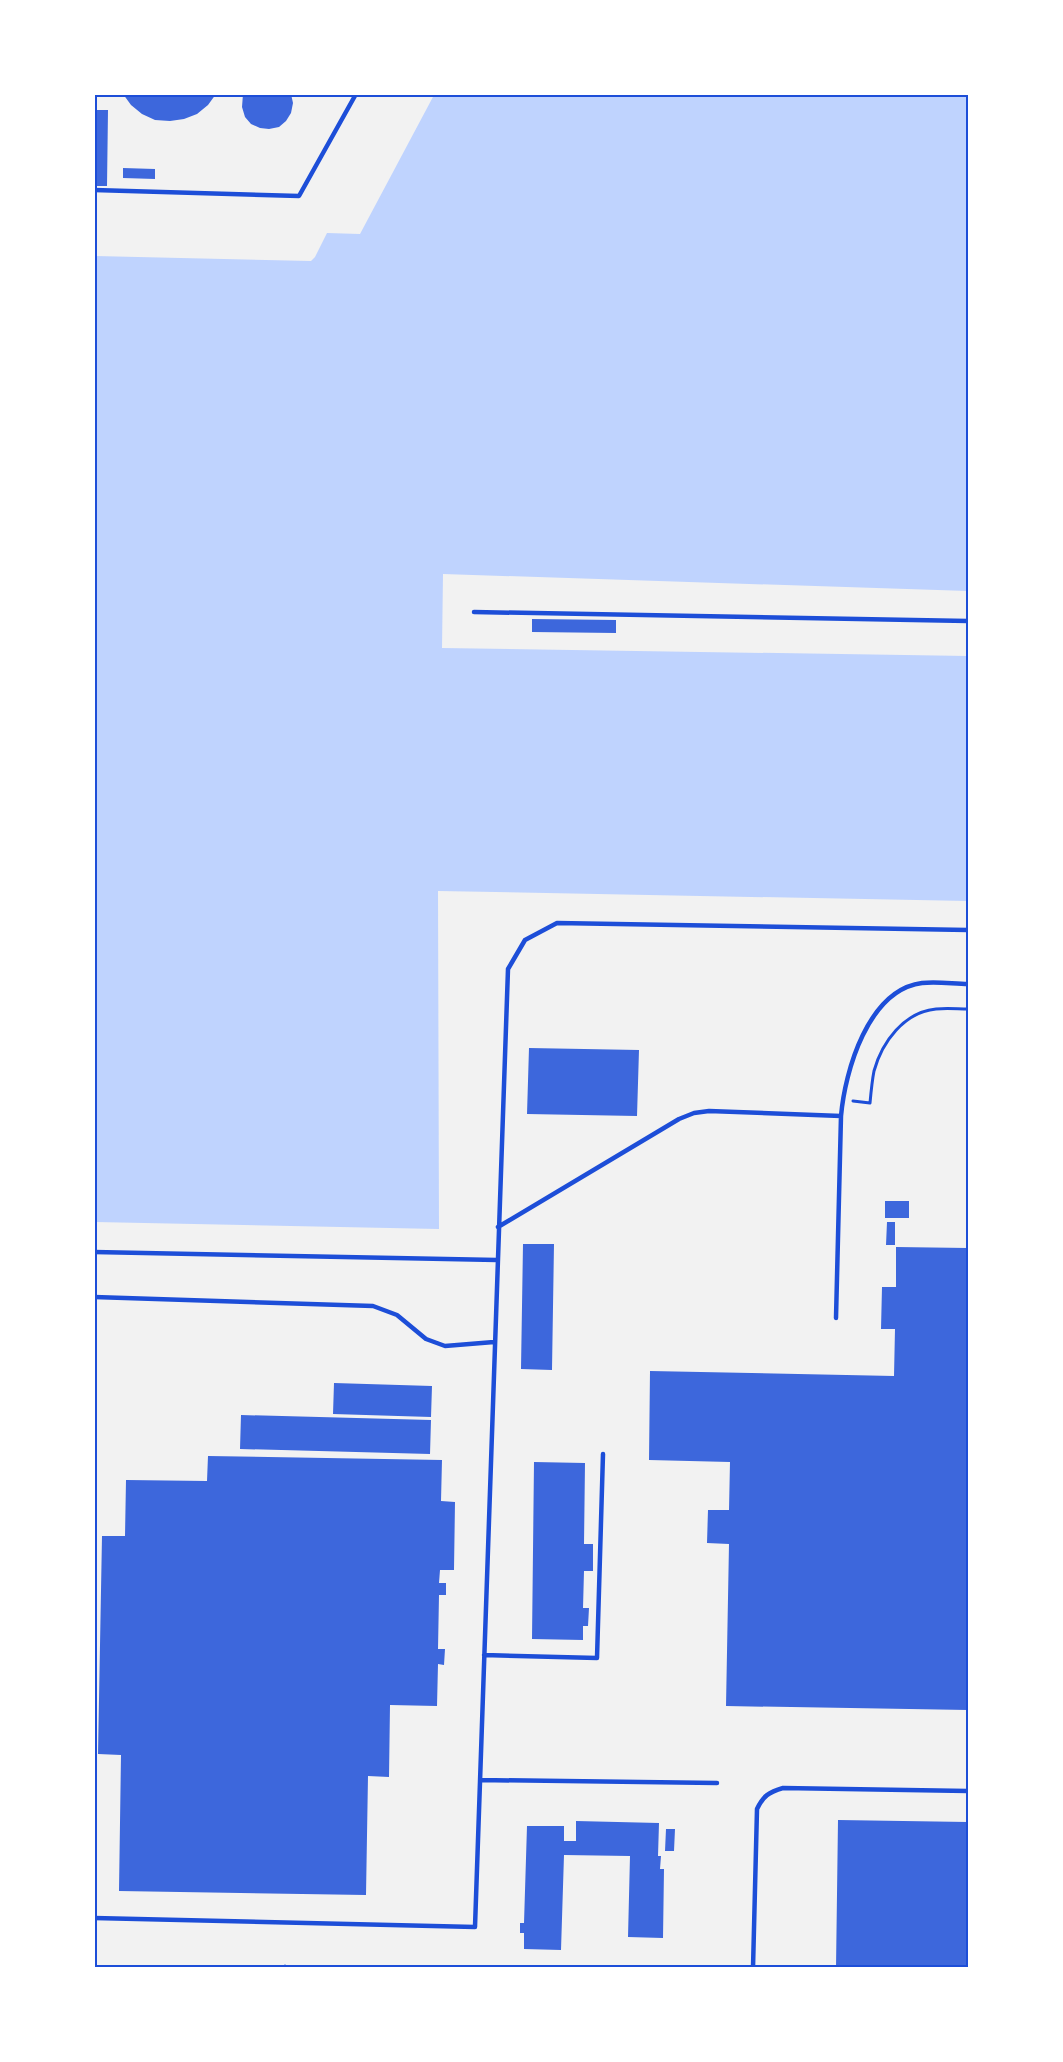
<svg xmlns="http://www.w3.org/2000/svg" width="1063" height="2062" font-family="'Open Sans',sans-serif">
  <rect width="100%" height="100%" fill="#f2f2f2"/>
  <path fill="#bfd3fe" d="M434 95H968V591L443 574 442 648 968 656V901L438 891 439 1229 95 1222V256L311 261 315 257 327 233 360 234Z"/>
  <path fill="#3d67dc" d="M123 94H216L208 105 197 114 184 119 170 121 155 120 142 114 131 105Z
    M243 94H291L293 103 291 113 286 121 279 127 269 129 260 128 251 124 245 117 242 107Z
    M94 110H108L107 186H94Z
    M123 168 155 169V179L123 178Z
    M532 619 616 620V633L532 632Z
    M529 1048 639 1050 637 1116 527 1114Z
    M885 1201H909V1218H885Z
    M887 1222H895V1245H886Z
    M523 1244H554L552 1370 521 1369Z
    M896 1247 968 1248V1710L726 1706 729 1544 707 1543 708 1510H729L730 1462 649 1460 650 1371 894 1376 895 1329H881L882 1287H896Z
    M334 1383 432 1386 431 1417 333 1414Z
    M241 1415 431 1420 430 1454 240 1449Z
    M208 1456 442 1460 441 1501 455 1502 454 1570H440L439 1583H446V1595H439L438 1649H445L444 1665 438 1664 437 1706 390 1705 389 1777 368 1776 366 1895 119 1891 121 1755 98 1754 102 1536H125L126 1480 207 1481Z
    M534 1462 585 1463 584 1544H593V1571H584L583 1608H589L588 1626H583V1640L532 1639Z
    M838 1820 968 1822V1968H836Z
    M576 1821 659 1823 658 1856H661L660 1869H664L663 1938 628 1937 630 1856 564 1855 561 1950 524 1949V1933H520V1923H524L527 1826H564V1841H576Z
    M666 1829H675L674 1851H665Z"/>
  <g fill="none" stroke-linecap="round" stroke-linejoin="round">
    <path stroke="#1d4ed8" stroke-width="3" d="M853 1101 870 1103C871 1092 872 1081 874 1071 882 1042 904 1012 936 1009 947 1008 958 1009 968 1009
      M285 1968V1966"/>
    <path stroke="#1d4ed8" stroke-width="4.5" d="M94 190 299 196 356 94
      M474 612 968 621
      M498 1227 679 1119 694 1113 709 1111 841 1116C845 1071 868 990 922 983 937 981 954 984 968 984
      M94 1252 497 1260
      M94 1297 373 1306 397 1315 426 1339 445 1346 494 1342
      M836 1318 841 1116
      M484 1655 597 1658 603 1454
      M480 1780 717 1783
      M94 1918 475 1927 508 969 525 940 557 923 968 930
      M753 1968 757 1809C763 1796 769 1792 783 1788L968 1791"/>
  </g>
  <rect width="1063" height="2062" fill="none" stroke="#ffffff" stroke-width="192"/>
  <rect x="96" y="96" width="871" height="1870" fill="none" stroke="#1d4ed8" stroke-width="2"/>
</svg>
